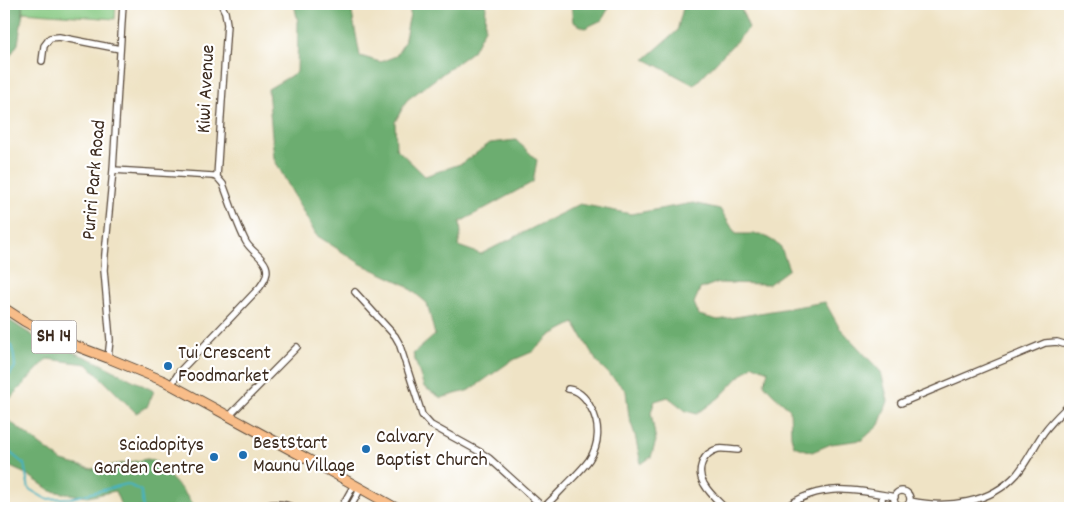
<svg xmlns="http://www.w3.org/2000/svg" width="1074" height="512" font-family="Dekko,sans-serif">
  <rect width="100%" height="100%" fill="#fff"/>
  <filter id="ink" filterUnits="userSpaceOnUse"><feTurbulence type="fractalNoise" baseFrequency=".02" numOctaves="2"/><feDisplacementMap in="SourceGraphic" scale="10" xChannelSelector="R" yChannelSelector="G"/><feConvolveMatrix kernelMatrix="1 2 1 2 8 2 1 2 1" color-interpolation-filters="sRGB"/></filter>
  <filter id="wash" filterUnits="userSpaceOnUse"><feTurbulence type="fractalNoise" baseFrequency=".0096" numOctaves="4" result="noise"/><feDisplacementMap in="SourceGraphic" scale="20" xChannelSelector="R" yChannelSelector="G"/><feGaussianBlur stdDeviation="1.12" result="paint"/><feColorMatrix in="noise" values="0 0 0 0 0 0 0 0 0 0 0 0 0 0 0 0 0 1.4 0 .05"/><feComposite in="paint" operator="in"/></filter>
  <g filter="url(#wash)">
    <rect width="100%" height="100%" fill="#efe3c5"/>
    <path fill="#86c982" stroke="#607a50" d="M22 4H116L115 19 23 12Z"/>
    <path fill="#6cad70" stroke="#546c47" d="M4 4H22L23 12 18 44 4 65Z
      M294 4H353L352 13 360 56 380 62 396 56 404 43 410 14V4H486L485 28 473 51 407 100 395 122 396 148 425 176 463 163 490 143 516 140 537 160 533 182 460 222 461 234 458 246 481 254 580 204 631 214 693 203 720 209 736 234H761L780 245 789 269 769 284 716 283 700 289 694 303 699 315 718 320 825 302 839 327 881 372 888 401 879 425 862 440 831 444 812 452 794 446 791 436 790 409 772 393 764 384 768 371 753 365 738 378 720 397 697 414 686 411 668 397 655 401 651 412 656 441 651 457 641 464 635 435 629 417 626 391 597 362 574 323 551 335 532 352 511 361 470 390 441 398 424 387 413 354 435 335 427 303 404 284 361 264 316 235 274 159 268 89 297 72 298 22Z
      M571 4H611L602 20 585 28 573 22Z
      M684 4H739L749 28 694 85 645 59 677 31Z
      M4 317 35 337 93 360 154 391 147 407 136 413 87 364 47 359 4 405Z
      M4 417 62 461 92 469 147 459 154 460 184 492 195 508H122L115 491 88 497 51 491 28 475 4 464Z"/>
    <g fill="none" stroke-linecap="round" stroke-linejoin="round">
      <path stroke="#45b2c1" stroke-width="2" d="M4 338C14 345 14 356 15 367L4 383
        M4 445 7 450 24 464 29 489 46 499 71 498 127 484 141 491 143 508"/>
    </g>
  </g>
  <g filter="url(#ink)">
    <g fill="none" stroke-linecap="round" stroke-linejoin="round">
      <g stroke="#564637" stroke-width="8">
        <path id="minor" d="M42 61 44 46 50 38 59 37 120 49
          M113 170 213 176 217 177 223 184C230 202 237 225 246 242 251 251 262 256 266 266 269 274 264 281 260 287L180 371 171 385
          M217 177 227 24 225 12 221 4
          M355 292 395 336 399 343 420 408 422 415 431 425 480 452 489 458 544 508
          M108 358 110 340 104 270 105 254 113 170 123 4
          M901 403 1045 343 1057 342 1070 346
          M229 417 233 412 297 347
          M894 499a8 8 0 1 1 16 0a8 8 0 1 1-16 0Z
          M910 501C947 509 990 504 1017 474 1028 461 1034 446 1044 432 1052 421 1061 413 1070 404
          M260 508C272 502 283 503 295 508
          M341 508 354 485
          M350 508 361 488
          M543 508C553 499 562 489 571 480 577 474 584 467 589 460 600 444 600 424 591 408 586 398 579 390 568 389
          M725 508C718 501 709 493 704 484 696 471 702 453 718 449 724 448 732 450 738 450
          M785 508C819 482 856 489 895 497
          M882 508V495"/>
      </g>
      <g stroke="#564637" stroke-width="11">
        <path id="primary" d="M4 308 24 321 55 338 108 358 164 381 326 469 396 508"/>
      </g>
      <use href="#minor" stroke="#fff" stroke-width="5.5"/>
      <use href="#primary" stroke="#f8bd89" stroke-width="9"/>
    </g>
  </g>
  <g fill="#1f6fb2" stroke="#fff" stroke-width="2">
    <circle cx="168" cy="366" r="5"/>
    <circle cx="366" cy="449" r="5"/>
    <circle cx="243" cy="455" r="5"/>
    <circle cx="214" cy="457" r="5"/>
  </g>
  <g text-anchor="middle" dominant-baseline="central" stroke-width="4.5" stroke-linejoin="round" paint-order="stroke">
    <rect fill="#fff" stroke="#766a62" stroke-width="1" x="31.5" y="320.5" width="45" height="33" rx="4"/>
    <g font-size="19" font-weight="bold" fill="#3b2a1e">
      <text x="54" y="337">SH 14</text>
    </g>
    <g font-size="20" fill="#3b2a1e" stroke="#fff">
      <text transform="translate(207 89) rotate(-87)">Kiwi Avenue</text>
      <text transform="translate(95 180) rotate(-85)">Puriri Park Road</text>
    </g>
    <g font-size="20" fill="#3b2a1e" stroke="#fff" text-anchor="start">
      <text x="178" y="354">Tui Crescent<tspan x="178" dy="23">Foodmarket</tspan></text>
      <text x="376" y="438">Calvary<tspan x="376" dy="23">Baptist Church</tspan></text>
      <text x="253" y="444">BestStart<tspan x="253" dy="23">Maunu Village</tspan></text>
      <text x="204" y="446" text-anchor="end">Sciadopitys<tspan x="204" dy="23">Garden Centre</tspan></text>
    </g>
  </g>
  <rect width="1074" height="512" fill="none" stroke="#fff" stroke-width="20"/>
</svg>
